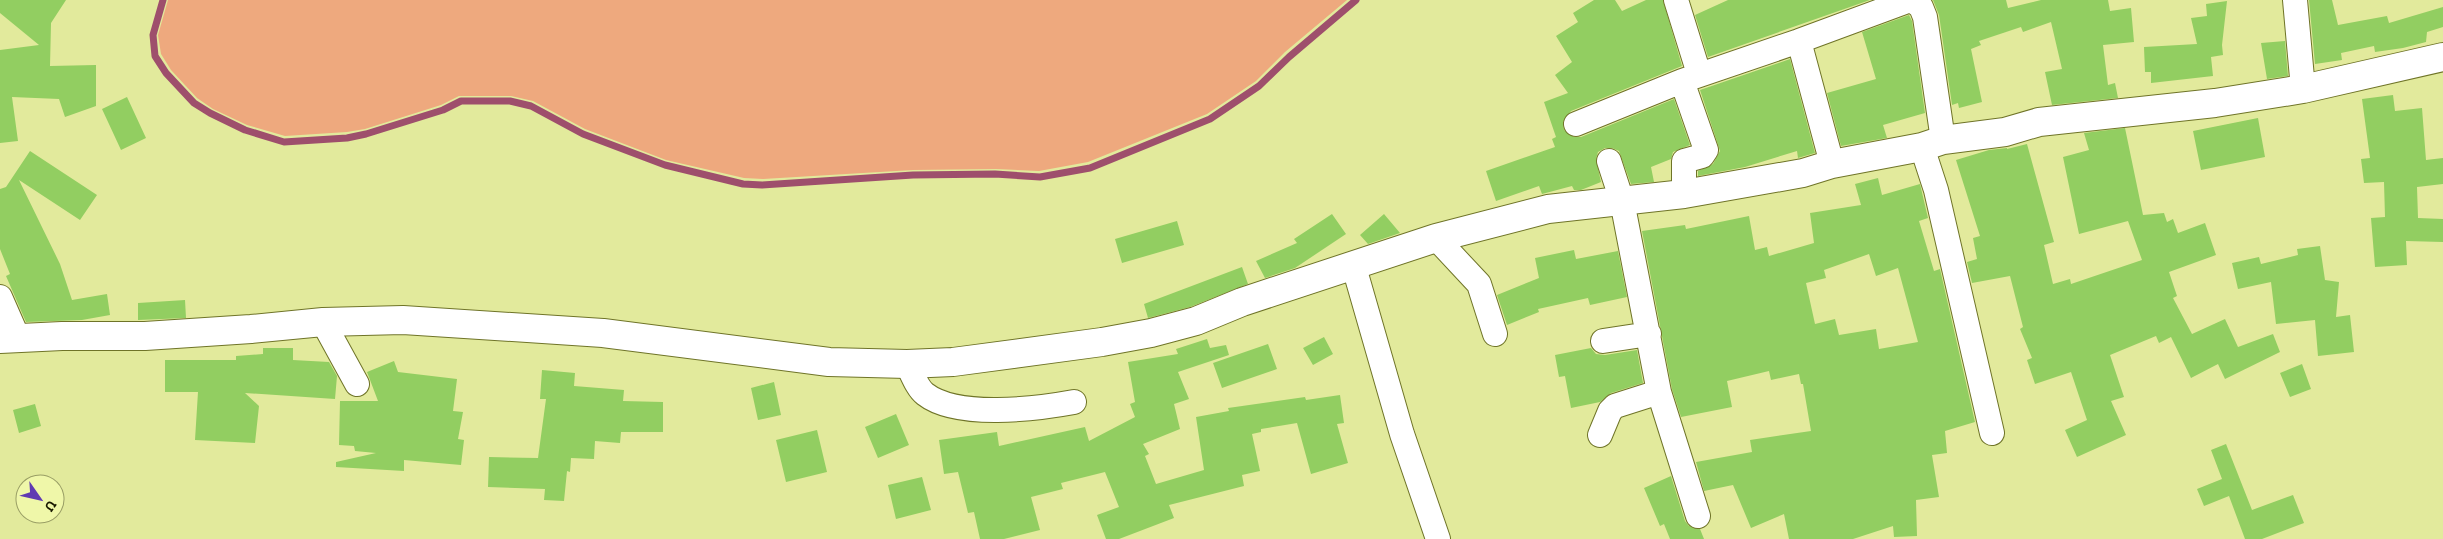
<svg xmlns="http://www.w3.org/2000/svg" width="2443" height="539" font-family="'Zilla Slab',serif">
  <rect width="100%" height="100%" fill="#e2ea9c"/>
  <path fill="#eea97e" d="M168 0H1347L1285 52 1256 81 1207 114 1088 162 1039 171 996 169 913 170 763 179 744 178 666 160 585 129 533 101 511 96H459L441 105 365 129 347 132 285 136 247 125 213 109 197 98 171 70 161 54 158 35Z"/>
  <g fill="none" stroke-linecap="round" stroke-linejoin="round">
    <path stroke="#9e4f6c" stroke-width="7" d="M163 0 153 35 155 56 166 73 194 103 210 113 245 130 284 142 347 138 366 134 443 110 461 101H510L531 106 583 134 665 165 743 184 762 185 913 175 995 174 1040 177 1090 168 1210 119 1259 86 1289 57 1356 0"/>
  </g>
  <path fill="#92ce61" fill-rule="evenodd" d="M0 0H66L51 23 50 66 96 65V106L65 117 59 99 12 97 18 141 0 143V50L39 45 0 13Z
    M1594 0H1615L1622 11 1646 0H1663L1682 66 1571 111 1563 122 1564 130 1574 137H1581L1674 99 1690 145 1673 152 1671 159 1651 167 1654 182 1631 184 1619 151 1612 148H1605L1598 152 1596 159 1601 182 1581 190H1574L1572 186 1542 194 1539 186 1496 201 1486 171 1555 147 1552 139 1556 137 1544 102 1568 93 1555 75 1572 62 1556 36 1578 22 1573 13Z
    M1728 0H1870L1708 57 1695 15Z
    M1933 0H2006L2008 8 2041 0H2108L2110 11 2131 8 2134 42 2103 45 2108 85 2115 83 2118 98 2052 105 2045 72 2062 69 2051 22 2023 32 2021 27 1979 41 1981 45 1971 49 1982 102 1959 108 1958 103 1952 105 1939 15Z
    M2309 0H2332L2338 25 2387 16 2389 23 2443 7V27L2427 32 2426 42 2403 48 2375 52 2374 46 2341 53 2342 60 2315 64Z
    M2227 1 2222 45 2223 55 2211 57 2213 76 2151 83V72H2145L2144 47 2197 44 2191 18 2207 16 2206 4Z
    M1909 15 1912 21 1925 113 1883 125 1887 138 1841 146 1827 93 1876 79 1862 32Z
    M2285 41 2288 76 2267 79 2261 43Z
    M1790 59 1815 153 1798 158 1797 151 1745 167 1698 176V171L1713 164 1720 151 1700 90Z
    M2393 95 2395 111 2422 108 2426 160 2443 158V184L2417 187 2418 218 2443 219V242L2406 241 2407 265 2375 267 2371 218 2385 217 2384 182 2364 183 2361 159 2370 158 2362 99Z
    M127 97 146 138 121 150 102 109Z
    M2258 118 2265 157 2201 170 2193 131Z
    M2125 128 2143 215 2164 213 2167 222 2173 219 2178 233 2205 223 2216 255 2169 272 2177 296 2173 298 2192 334 2225 319 2238 347 2273 334 2280 352 2225 379 2218 364 2191 378 2171 337 2159 343 2156 336 2110 355 2124 397 2111 401 2126 435 2077 457 2065 430 2087 420 2071 372 2035 384 2027 360 2032 358 2020 329 2023 327 2010 276 1972 283 1967 262 1977 259 1973 238 1980 236 1956 160 1989 150 2007 148V149L2027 144 2054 242 2044 245 2053 284 2070 279 2071 284 2142 260 2128 221 2079 234 2063 157 2089 150 2084 133Z
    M30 151 97 195 80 220 19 180 60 264 72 300 107 294 110 315 82 320 26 322 6 276 10 274 0 249V189L6 187Z
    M1878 178 1882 195 1920 184 1928 218 1919 221 1934 271 1940 269 1975 422 1945 431 1947 453 1932 455 1939 497 1916 500 1917 536 1894 537 1893 526 1853 539H1789L1784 514 1751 528 1733 485 1704 491 1696 462 1752 452 1750 440 1811 431 1803 384H1801L1799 374 1771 380 1769 371 1727 381 1732 407 1681 417 1672 389 1642 231 1685 225 1686 229 1749 216 1755 250 1767 247 1769 256 1814 243 1810 213 1861 205 1855 184ZM1869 254 1876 276 1898 268 1918 342 1879 349 1876 329 1839 335 1835 319 1815 324 1806 283 1826 278 1824 270Z
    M1332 214 1346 234 1295 268 1265 278 1256 261 1297 243 1294 239Z
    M1384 214 1400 233 1368 244 1360 235Z
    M1177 221 1184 245 1122 263 1115 239Z
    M2320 246 2325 280 2339 282 2336 317 2350 315 2354 352 2318 356 2315 320 2276 324 2271 282 2238 289 2232 263 2259 257 2261 264 2298 255 2297 249Z
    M1574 250 1576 259 1618 251 1627 297 1590 305 1588 298 1538 309 1539 312 1507 325 1497 295 1539 278 1535 258Z
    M1242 267 1248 284 1190 307 1148 318 1144 304Z
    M185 300 186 318 138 320V303Z
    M1324 337 1333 354 1313 365 1303 348Z
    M1207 339 1210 348 1226 345 1229 355 1178 372 1189 399 1174 404 1180 429 1143 444 1149 454 1145 456 1156 484 1204 470 1196 417 1229 411 1228 408 1305 397 1306 400 1340 395 1344 423 1337 424 1348 463 1311 474 1297 423 1261 429V432L1252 434 1260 471 1242 475 1244 486 1169 505 1174 518 1119 539H1106L1097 515 1119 507 1105 472 1061 483 1063 489 1031 497 1040 530 1004 539H980L974 512 968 513 958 472 944 474 939 440 997 432 999 446 1085 427 1089 441 1135 417 1130 404 1135 402 1128 362 1178 354 1176 349Z
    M1268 344 1277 369 1222 388 1213 363Z
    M263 348H293V360L329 362 337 376 335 399 245 393 259 406 255 443 195 440 198 392H165V360H236V356L263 354Z
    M1591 348 1596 354 1605 355 1637 350 1643 383 1611 393 1600 402 1571 408 1565 376 1559 377 1555 355Z
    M394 361 398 372 457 379 453 411 463 412 458 439 464 440 461 465 404 460V471L336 467V462L376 453 355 451 354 446 339 445 340 401H378L367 372Z
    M2302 364 2311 389 2290 397 2280 373Z
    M542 370 575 373 574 386 624 390 623 401 663 402V432H621L620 443 595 441 594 459 571 458 570 472 567 471 564 501 544 500 545 489 488 487 489 457 538 458 546 399H540Z
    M774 382 781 415 758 420 751 388Z
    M35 404 41 426 19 433 13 410Z
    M896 414 909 445 878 458 865 427Z
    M817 430 827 472 786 482 776 440Z
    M2226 444 2252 510 2293 495 2304 523 2262 539H2245L2229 496 2204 506 2197 489 2222 479 2211 450Z
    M1671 476 1685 521 1689 526 1700 529 1704 539H1670L1664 524 1660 526 1644 488Z
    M922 477 931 510 896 519 888 485Z"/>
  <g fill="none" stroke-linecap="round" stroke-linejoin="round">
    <g stroke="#6f7428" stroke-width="26">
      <path id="minor" d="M1676 0 1699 74
        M1912 0 1921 7 1925 17 1943 140
        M2295 0 2303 89
        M1799 41 1832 164
        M1576 124 1682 81
        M1922 147 1936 190 1992 433
        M1609 161 1622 201 1659 392 1698 516
        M1684 194V161L1702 156 1706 150 1682 81 1799 41 1910 0
        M1436 238 1479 284 1495 334
        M1354 267 1402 434 1438 539
        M0 297 18 338
        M323 322 357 384
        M1603 341 1649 334
        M907 364C912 373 917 388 925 394 957 419 1036 409 1074 402
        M1600 435 1610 411 1615 406 1659 392"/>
    </g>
    <g stroke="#6f7428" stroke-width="30">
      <path id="tertiary" d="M0 339 62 336H145L251 329 323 322 403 320 603 333 829 362 907 364 953 362 1102 342 1151 333 1196 321 1242 302 1436 238 1548 209 1684 194 1803 173 1832 164 1922 147 1943 140 2005 132 2039 122 2215 103 2303 89 2443 57"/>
    </g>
    <use href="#minor" stroke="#fff" stroke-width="24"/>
    <use href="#tertiary" stroke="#fff" stroke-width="28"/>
  </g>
  <g transform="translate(40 499) rotate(124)"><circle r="24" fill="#eff7a9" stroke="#999e65"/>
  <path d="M0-4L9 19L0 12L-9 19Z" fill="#603ab2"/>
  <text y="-8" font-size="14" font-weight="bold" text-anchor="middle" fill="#181900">U</text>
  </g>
</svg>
